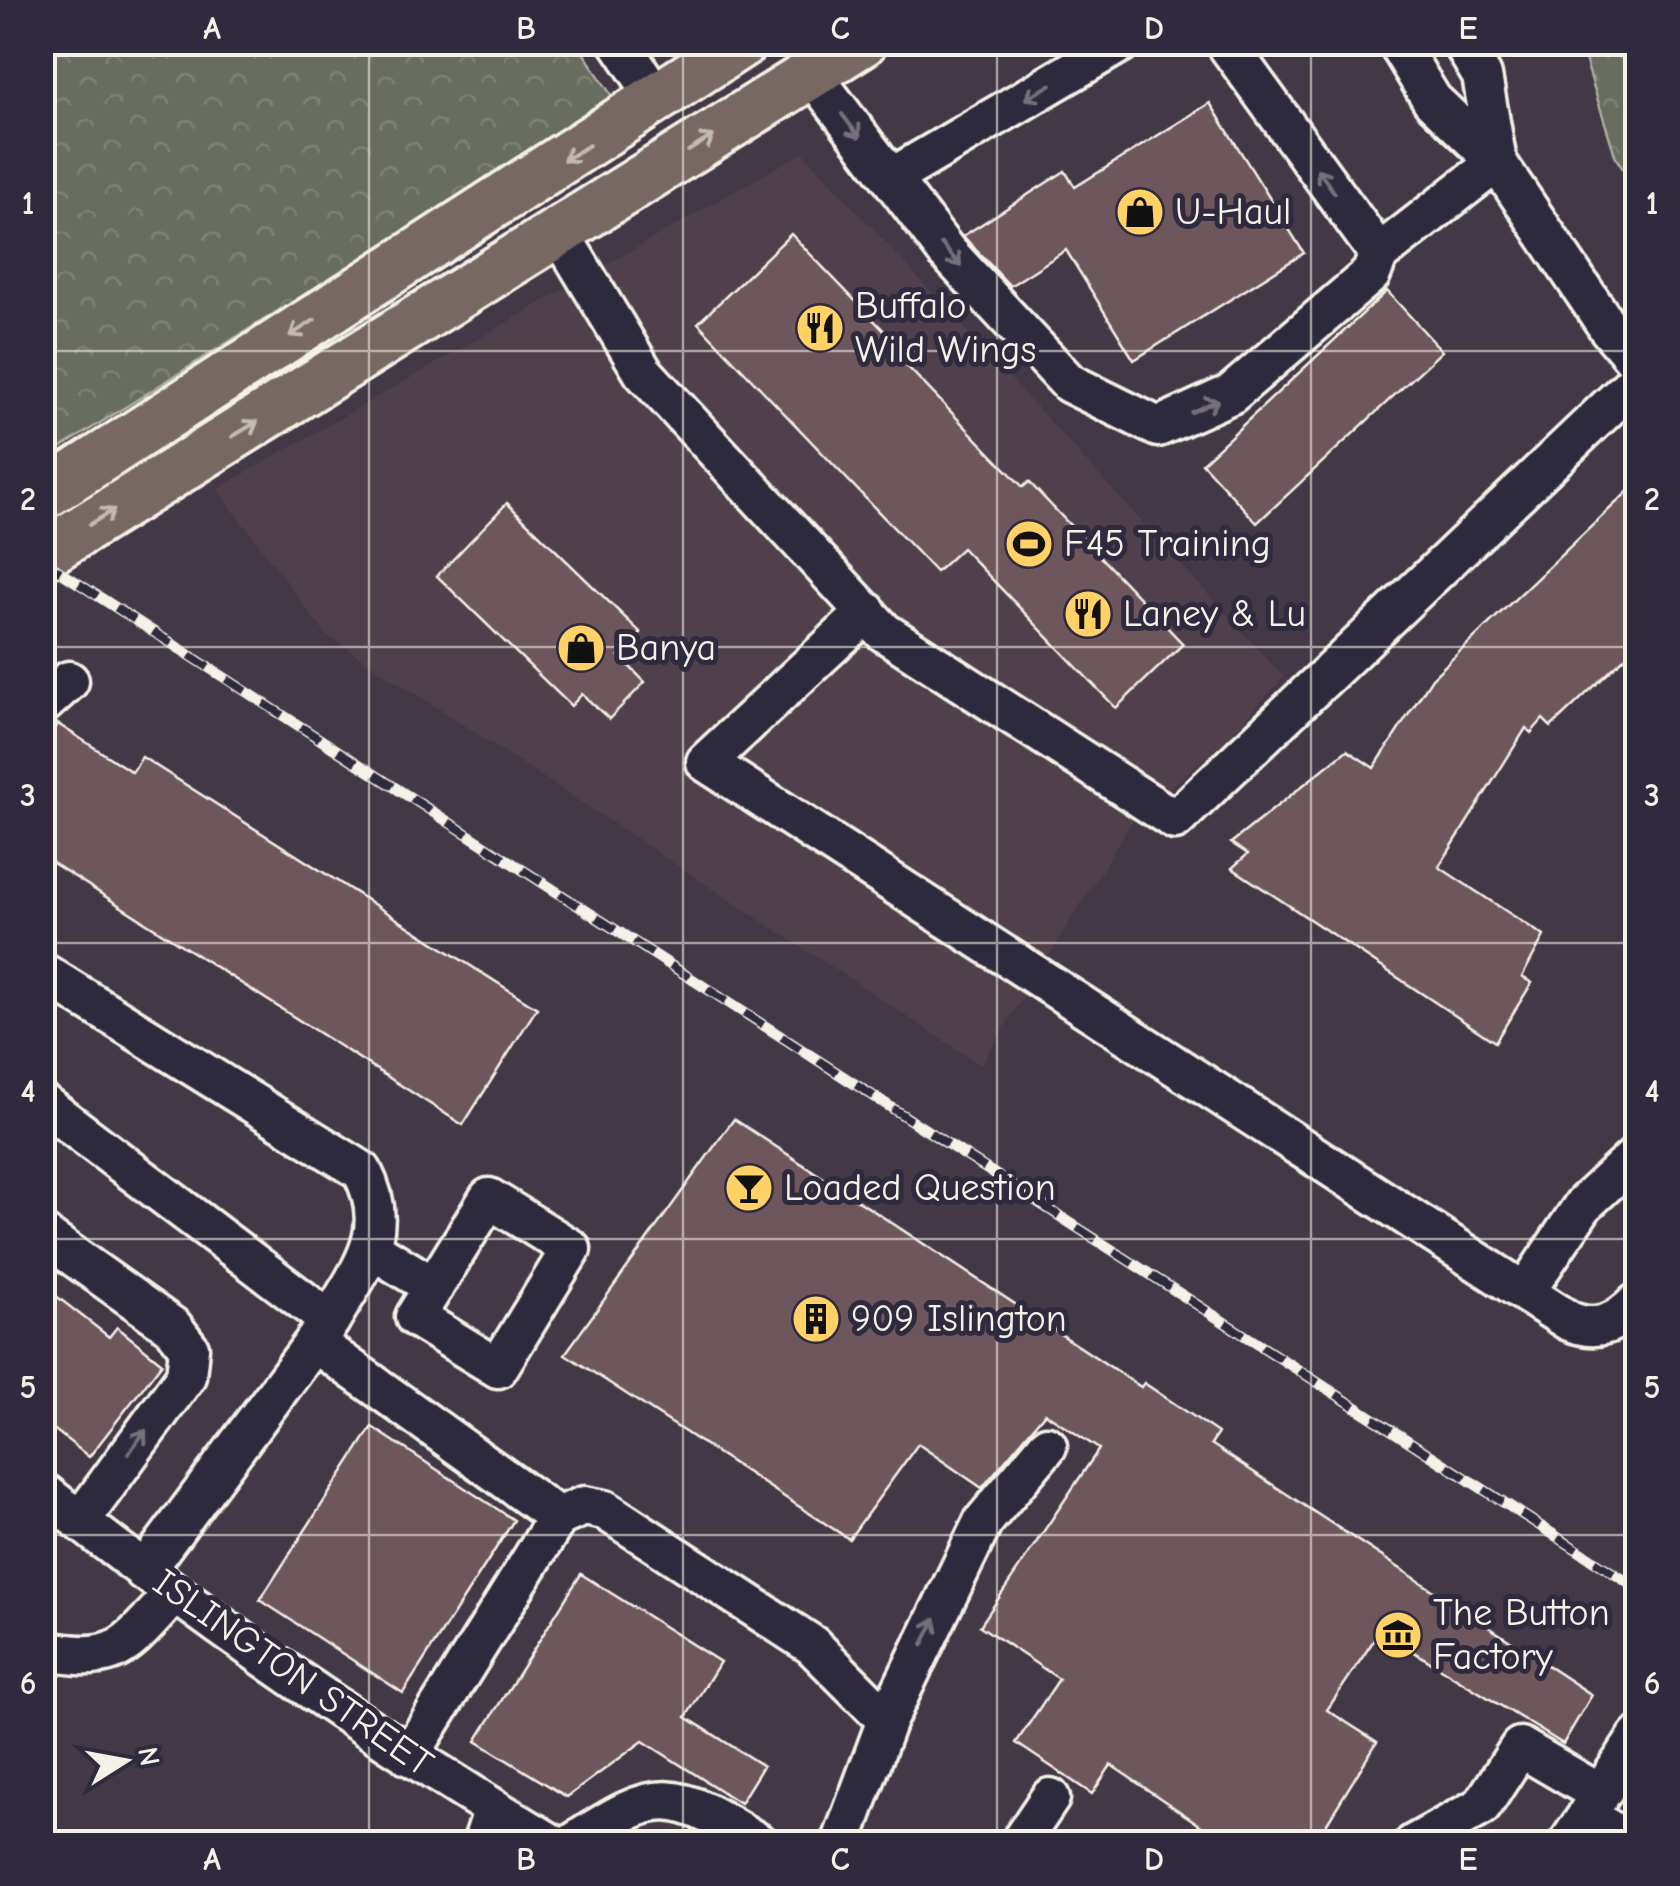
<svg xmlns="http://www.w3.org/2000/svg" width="1680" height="1886" font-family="'Comic Neue',sans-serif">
  <defs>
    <pattern id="forest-crowns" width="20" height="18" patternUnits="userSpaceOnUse" patternTransform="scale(2.5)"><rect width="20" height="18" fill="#686d5f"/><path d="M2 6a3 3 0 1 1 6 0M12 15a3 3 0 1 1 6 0" fill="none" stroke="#7e8276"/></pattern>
  </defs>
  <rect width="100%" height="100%" fill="#423846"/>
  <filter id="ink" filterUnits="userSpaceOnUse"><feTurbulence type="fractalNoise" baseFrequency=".01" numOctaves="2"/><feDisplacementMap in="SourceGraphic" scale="20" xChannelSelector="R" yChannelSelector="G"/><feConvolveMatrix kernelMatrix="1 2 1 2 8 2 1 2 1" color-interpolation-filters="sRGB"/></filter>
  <g filter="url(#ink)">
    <path fill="#4f414c" d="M803 152 1284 677 1229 737 1133 820 981 1065 326 635 217 489Z"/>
    <path fill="url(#forest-crowns)" stroke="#aeafa4" stroke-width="2.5" d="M43 43H577L614 99 43 459Z
      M1580 43H1637V191L1616 158Z"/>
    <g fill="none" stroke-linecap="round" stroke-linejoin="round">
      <path stroke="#909ba6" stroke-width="11" d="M1620 42 1638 85"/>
    </g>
    <path fill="#6d575b" stroke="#f4f1e8" stroke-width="2.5" d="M1210 103 1304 253 1134 360 1066 250 1010 286 963 236 1065 171 1075 187Z
      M791 234 913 361 907 366 1023 487 1029 482 1183 644 1116 708 962 548 936 572 698 323Z
      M1387 291 1442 351 1257 523 1202 463Z
      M1638 482V645L1551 727 1543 719 1531 733 1526 728 1439 867 1544 936 1522 977 1532 983 1495 1042 1232 868 1248 854 1231 843 1347 750 1374 768 1432 678Z
      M507 503 641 633 619 656 645 682 609 719 582 694 571 706 437 576Z
      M58 724 132 772 142 757 537 1008 463 1125 42 856V749Z
      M734 1119 1141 1387 1144 1383 1218 1433 1211 1444 1592 1695 1563 1744 1380 1631 1327 1710 1377 1742 1314 1844H1228L1111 1765 1092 1794 1016 1743 1059 1679 980 1626 1099 1449 1045 1413 982 1488 918 1444 849 1539 565 1354Z
      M42 1285 109 1337 117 1327 162 1363 89 1457 42 1420Z
      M372 1427 514 1520 403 1693 260 1600Z
      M581 1574 720 1662 686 1717 763 1766 740 1803 643 1741 567 1797 476 1741Z"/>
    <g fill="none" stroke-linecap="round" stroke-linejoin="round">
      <g stroke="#f4f1e8" stroke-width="45">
        <path id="minor" d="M619 42 658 100
          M1397 42 1432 100 1497 162 1609 329 1638 363
          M1462 42 1482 76 1497 162
          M812 74 946 251 1069 383 1158 427 1231 394 1371 274 1379 254 1225 42
          M891 178 1122 42
          M559 232 643 372 884 632 1175 820 1638 379
          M1379 254 1497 162
          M867 612 706 762 1569 1321C1598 1333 1617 1323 1638 1302
          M42 705 69 681
          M42 972 362 1171C394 1232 360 1269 330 1321
          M42 1103 330 1321 144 1571
          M489 1198 571 1249 498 1368 415 1317Z
          M42 1234 173 1327 189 1348 186 1376 80 1521
          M372 1249 434 1287
          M1525 1292 1584 1204 1638 1154
          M314 1342 558 1517
          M42 1491C205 1621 374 1737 552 1844
          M42 1650C120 1665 123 1648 174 1594
          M887 1720 983 1522 1047 1446
          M409 1756 558 1517 584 1506 605 1510 812 1645 887 1720 841 1844
          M1588 1813 1638 1737
          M482 1844 494 1809
          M572 1844C661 1785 671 1789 760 1844
          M1019 1844 1050 1798
          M1414 1844 1482 1806 1520 1747 1600 1794
          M1568 1844 1587 1816 1632 1844"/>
      </g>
      <g stroke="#f4f1e8" stroke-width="55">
        <path id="major" d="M42 496 743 42
          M42 555 862 42"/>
      </g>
      <use href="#minor" stroke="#2f2a3d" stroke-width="38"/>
      <use href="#major" stroke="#776864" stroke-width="48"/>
      <g stroke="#f4f1e8" stroke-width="11">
        <path id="rail" d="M42 560 1638 1589"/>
      </g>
      <use href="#rail" stroke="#2f2a3d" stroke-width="8" stroke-dasharray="22" stroke-linecap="butt"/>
    </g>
    <defs><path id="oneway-shaft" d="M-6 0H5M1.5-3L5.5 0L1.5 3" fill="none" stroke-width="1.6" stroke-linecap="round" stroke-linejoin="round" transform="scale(2.5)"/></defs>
    <g stroke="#747079">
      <use href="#oneway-shaft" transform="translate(1038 92) rotate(150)"/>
      <use href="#oneway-shaft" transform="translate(851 126) rotate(53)"/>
      <use href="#oneway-shaft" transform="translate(1326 181) rotate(-126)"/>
      <use href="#oneway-shaft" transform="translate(951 255) rotate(49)"/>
      <use href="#oneway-shaft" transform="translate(1205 406) rotate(-24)"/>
      <use href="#oneway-shaft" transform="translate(137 1442) rotate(-54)"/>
      <use href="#oneway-shaft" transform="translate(929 1632) rotate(-64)"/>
    </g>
    <g stroke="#c2bab3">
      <use href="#oneway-shaft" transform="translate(701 143) rotate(-32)"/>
      <use href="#oneway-shaft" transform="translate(576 153) rotate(149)"/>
      <use href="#oneway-shaft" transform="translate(302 328) rotate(147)"/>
      <use href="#oneway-shaft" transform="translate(245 429) rotate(-31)"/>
      <use href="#oneway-shaft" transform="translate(102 517) rotate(-32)"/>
    </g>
  </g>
  <path fill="none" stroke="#f4f1e8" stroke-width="2.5" stroke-opacity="0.55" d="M369 42V1844M683 42V1844M997 42V1844M1311 42V1844M42 351H1638M42 647H1638M42 943H1638M42 1239H1638M42 1535H1638"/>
  <defs>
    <g id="shop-disc" transform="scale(2.5)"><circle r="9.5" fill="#ffd166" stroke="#2f2a3d"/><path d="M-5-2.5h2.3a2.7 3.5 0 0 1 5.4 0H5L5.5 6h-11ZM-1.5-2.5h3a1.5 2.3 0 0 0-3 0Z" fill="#111"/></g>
    <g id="restaurant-disc" transform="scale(2.5)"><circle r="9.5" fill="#ffd166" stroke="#2f2a3d"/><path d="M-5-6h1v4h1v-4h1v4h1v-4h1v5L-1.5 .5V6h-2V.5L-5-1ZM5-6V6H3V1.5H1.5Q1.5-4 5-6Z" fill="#111"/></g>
    <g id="stadium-disc" transform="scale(2.5)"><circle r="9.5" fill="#ffd166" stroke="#2f2a3d"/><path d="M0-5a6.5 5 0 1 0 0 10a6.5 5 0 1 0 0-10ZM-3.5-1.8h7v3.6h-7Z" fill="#111"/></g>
    <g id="bar-disc" transform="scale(2.5)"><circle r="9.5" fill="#ffd166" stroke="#2f2a3d"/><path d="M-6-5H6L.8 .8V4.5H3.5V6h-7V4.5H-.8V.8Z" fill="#111"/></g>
    <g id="building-disc" transform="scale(2.5)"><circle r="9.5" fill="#ffd166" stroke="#2f2a3d"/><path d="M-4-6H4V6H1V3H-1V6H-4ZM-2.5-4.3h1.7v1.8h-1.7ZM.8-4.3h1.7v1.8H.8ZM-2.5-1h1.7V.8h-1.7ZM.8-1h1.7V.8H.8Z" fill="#111"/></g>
    <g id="museum-disc" transform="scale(2.5)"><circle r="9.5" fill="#ffd166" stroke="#2f2a3d"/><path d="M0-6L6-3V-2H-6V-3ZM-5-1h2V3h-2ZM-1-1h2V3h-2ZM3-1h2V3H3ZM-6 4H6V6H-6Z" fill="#111"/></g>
  </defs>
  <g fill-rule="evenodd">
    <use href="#shop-disc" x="1140" y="212"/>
    <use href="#restaurant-disc" x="820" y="328"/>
    <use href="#stadium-disc" x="1029" y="544"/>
    <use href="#restaurant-disc" x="1088" y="614"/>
    <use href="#shop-disc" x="581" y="648"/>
    <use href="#bar-disc" x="749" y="1188"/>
    <use href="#building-disc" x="816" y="1319"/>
    <use href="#museum-disc" x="1398" y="1635"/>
  </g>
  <g text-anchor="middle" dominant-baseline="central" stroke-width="10" stroke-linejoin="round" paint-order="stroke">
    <g font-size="38" fill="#f4f1e8" stroke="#2f2a3d" text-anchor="start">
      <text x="1175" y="212">U-Haul</text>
      <text x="855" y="306">Buffalo<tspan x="855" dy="44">Wild Wings</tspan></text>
      <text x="1064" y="544">F45 Training</text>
      <text x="1123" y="614">Laney &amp; Lu</text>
      <text x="616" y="648">Banya</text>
      <text x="784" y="1188">Loaded Question</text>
      <text x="851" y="1319">909 Islington</text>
      <text x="1433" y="1613">The Button<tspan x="1433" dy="44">Factory</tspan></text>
    </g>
    <g font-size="38" fill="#f4f1e8" stroke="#2f2a3d">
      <text transform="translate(293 1673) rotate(35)">ISLINGTON STREET</text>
    </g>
  </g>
  <rect width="1680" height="1886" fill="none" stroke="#2f2a3d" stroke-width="110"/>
  <g transform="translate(125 1761) rotate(79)" stroke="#2f2a3d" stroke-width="8" paint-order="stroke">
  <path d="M0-8L18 38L0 25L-18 38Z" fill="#f4f1e8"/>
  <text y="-15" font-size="28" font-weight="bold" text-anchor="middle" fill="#f4f1e8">N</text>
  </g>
  <rect x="55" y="55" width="1570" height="1776" fill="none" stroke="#f4f1e8" stroke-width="4"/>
  <g font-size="32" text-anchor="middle" font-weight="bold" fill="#f4f1e8">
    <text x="212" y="39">A</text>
    <text x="526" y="39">B</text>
    <text x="840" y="39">C</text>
    <text x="1154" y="39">D</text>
    <text x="1468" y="39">E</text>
    <text x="28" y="214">1</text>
    <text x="1652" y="214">1</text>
    <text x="28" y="510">2</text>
    <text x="1652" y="510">2</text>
    <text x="28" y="806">3</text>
    <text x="1652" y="806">3</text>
    <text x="28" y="1102">4</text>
    <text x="1652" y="1102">4</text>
    <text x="28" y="1398">5</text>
    <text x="1652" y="1398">5</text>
    <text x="28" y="1694">6</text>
    <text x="1652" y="1694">6</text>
    <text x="212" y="1870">A</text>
    <text x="526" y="1870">B</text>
    <text x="840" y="1870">C</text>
    <text x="1154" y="1870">D</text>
    <text x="1468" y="1870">E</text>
  </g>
</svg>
